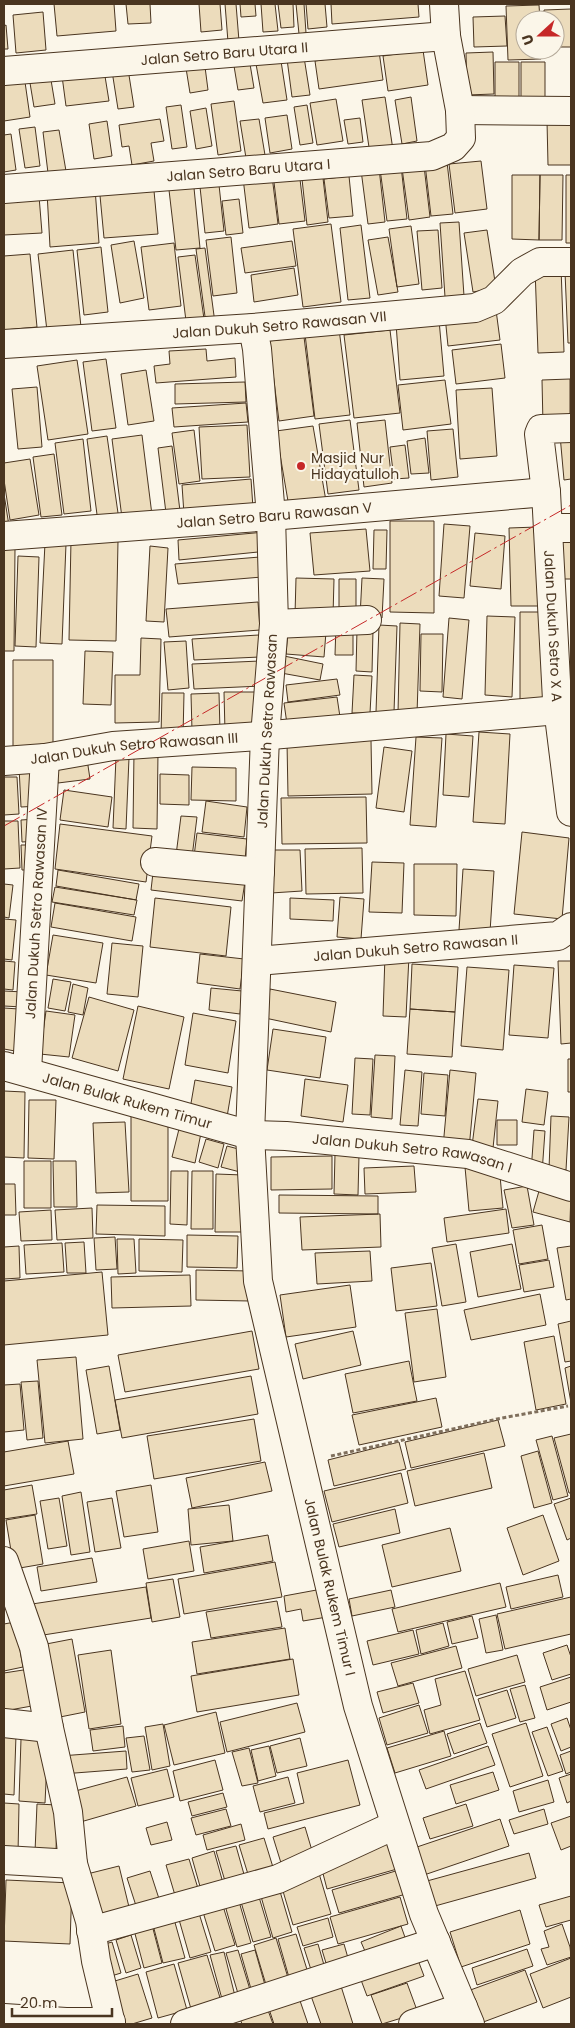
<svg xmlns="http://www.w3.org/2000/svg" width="575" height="2028" font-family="Poppins,sans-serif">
  <rect width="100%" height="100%" fill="#fbf6e9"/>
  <path fill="#ecdcbc" stroke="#4a3520" d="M54 4H114L116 31 57 36Z
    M126 4H150L151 23 128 24Z
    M199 4H220L222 30 201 32Z
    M225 4H236L239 41 228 42Z
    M240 4H255L256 16 241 17Z
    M261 4H275L278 31 263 32Z
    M278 4H293L294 27 281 28Z
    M296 4H304L306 33 299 34Z
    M306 4H325L327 27 308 29Z
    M331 4H418L419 17 332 24Z
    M539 5 540 20H525V50H541V59L508 60 506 6Z
    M571 9V47H555V20H544V10Z
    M43 12 46 50 16 53 13 15Z
    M505 16 507 46 474 47 473 17Z
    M6 25 8 49H4V26Z
    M423 50 428 85 388 91 383 56Z
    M379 51 383 80 319 89 315 61Z
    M493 52 494 94 467 95 466 53Z
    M304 57 310 95 292 97 287 59Z
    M204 59 208 90 190 93 185 62Z
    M281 61 287 100 263 103 256 64Z
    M495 62H519V98L495 99Z
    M521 62H545V105L521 104Z
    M250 64 254 88 238 90 234 66Z
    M128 69 134 107 118 109 112 71Z
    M104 70 109 101 66 106 62 76Z
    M51 80 55 104 34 107 30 83Z
    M25 82 30 117 4 121V85Z
    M385 97 393 150 370 154 362 100Z
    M411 97 417 141 402 144 395 100Z
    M336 99 343 141 317 145 310 103Z
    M234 101 241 151 218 155 211 104Z
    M181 105 187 147 172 149 166 107Z
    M307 105 313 143 300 145 294 107Z
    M206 108 212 146 196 149 190 111Z
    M287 115 292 149 270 153 265 118Z
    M360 118 363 142 348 144 344 120Z
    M160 119 164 141 151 143 154 161 132 165 129 146 122 147 119 125Z
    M259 119 265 155 246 158 240 121Z
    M107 121 112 156 94 159 89 124Z
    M547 121H571V165H548Z
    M35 127 40 166 25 168 19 129Z
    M59 130 66 171 48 173 43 132Z
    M11 134 16 170 4 172V135Z
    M481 161 487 209 455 213 449 164Z
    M447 162 453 214 431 216 425 164Z
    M401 166 407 219 387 221 380 169Z
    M424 166 430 217 409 220 402 168Z
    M379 168 385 222 368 224 361 170Z
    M299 171 305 221 279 224 273 174Z
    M512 175H540L539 240 512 239Z
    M540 175H563L562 240H539Z
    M566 175H571V243H566Z
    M272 176 278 224 249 228 243 178Z
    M349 176 353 216 329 218 324 179Z
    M323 178 328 222 307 225 302 179Z
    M153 180 158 234 104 238 99 185Z
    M219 185 224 231 205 233 200 187Z
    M95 188 99 243 50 247 47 192Z
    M194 188 200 248 176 250 169 190Z
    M39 196 42 233 4 235V198Z
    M239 199 243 233 226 235 222 201Z
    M459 222 464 296 445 297 440 223Z
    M331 224 341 302 303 307 293 229Z
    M361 225 370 298 348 300 340 228Z
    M411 226 419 284 397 287 389 229Z
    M438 230 442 288 422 290 417 231Z
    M487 230 496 288 473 292 464 233Z
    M231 237 237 293 213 296 206 240Z
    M388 237 398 292 378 295 368 240Z
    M134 241 144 298 120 303 111 245Z
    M292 241 296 266 245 273 241 248Z
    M174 243 181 306 149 310 141 247Z
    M101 247 108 312 84 315 77 250Z
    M205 248 215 323 206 324 196 249Z
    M73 250 81 327 47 331 38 254Z
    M30 254 37 327 4 330V256Z
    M195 255 204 319 186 321 178 257Z
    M561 267 564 352 538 353 535 268Z
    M294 268 298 295 254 302 251 275Z
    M571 271V343H568L565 272Z
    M496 310 500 340 448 346 445 316Z
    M439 320 444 376 400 380 396 323Z
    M339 329 350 415 315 419 305 334Z
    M390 330 400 413 354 418 344 335Z
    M304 337 314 416 279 421 269 341Z
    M501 344 505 378 456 384 452 350Z
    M206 349 207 361 235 358 236 377 156 383 154 366 170 364 169 351Z
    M106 359 116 428 92 431 83 362Z
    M77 360 88 434 48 440 37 366Z
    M146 370 154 421 128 425 121 374Z
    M570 379V424L543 425 542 380Z
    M445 380 451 424 403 430 398 385Z
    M245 382 246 402 175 404V384Z
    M37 387 42 447 18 449 12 389Z
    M492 388 497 456 460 459 456 390Z
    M246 403 248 422 174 427 172 408Z
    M350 420 359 490 328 494 319 424Z
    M385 420 392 483 364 487 357 423Z
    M247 425 250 477 202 479 199 427Z
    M313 426 326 501 289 507 276 431Z
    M453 429 458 477 431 480 427 431Z
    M194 430 200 481 179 484 172 433Z
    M571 434V479L564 480 560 435Z
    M142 435 152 515 122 518 112 439Z
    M107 436 119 520 98 522 87 439Z
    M425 438 429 473 411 474 407 441Z
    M83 439 91 511 64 514 55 443Z
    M405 445 409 478 394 479 390 447Z
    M172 446 180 511 166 513 158 448Z
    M54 454 62 515 41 517 33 457Z
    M30 459 39 515 10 520 4 480V463Z
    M251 479 253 508 184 514 182 485Z
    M4 494 9 526H4Z
    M390 521H434V613L390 612Z
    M444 524 470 526 464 598 439 596Z
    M537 527 538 606H511L509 528Z
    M366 529 370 571 314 575 310 533Z
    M374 530H387L386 569H373Z
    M265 532 268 551 179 560 178 540Z
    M558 532H571V579H559Z
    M475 533 505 536 501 589 470 586Z
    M71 540 118 541 116 641 69 640Z
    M45 543 66 544 62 644 40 643Z
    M150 546 168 548 164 622 146 621Z
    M4 549H15L14 651H4Z
    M18 556 39 557 36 647 15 646Z
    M260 557 262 577 178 584 175 564Z
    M296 578 334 579 333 616 295 615Z
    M362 578 384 579 382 618 360 617Z
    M339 579H356V617L339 616Z
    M258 602 260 630 169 637 166 609Z
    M520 612H545L544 700H520Z
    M487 616 515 617 512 697 485 695Z
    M449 618 469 620 462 699 443 697Z
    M400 623 420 624 417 714 398 713Z
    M336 625 353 626V655H335Z
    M379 625 397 626 394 712H376Z
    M357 629 373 630 372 672 356 671Z
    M288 630 326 632 324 657 286 654Z
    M421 634H443L442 692 420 691Z
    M259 635 260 657 194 660 192 639Z
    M141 638 161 639 159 722 115 723V675H140Z
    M186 641 189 688 168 690 164 642Z
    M85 651 113 652 111 705 83 704Z
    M284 656 323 664 320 680 281 673Z
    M13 660H53V753H13Z
    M260 661 262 686 194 689 192 664Z
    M354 675 372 676 370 713H352Z
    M337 679 340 695 288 702 286 685Z
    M224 692H255L256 732H225Z
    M162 693H184L183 737 161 736Z
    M219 693 220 731H192L191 694Z
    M337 697 340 717 287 724 284 703Z
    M479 732 510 734 505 824 473 822Z
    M446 734 473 736 469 797 443 795Z
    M416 737 442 738 436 827 410 825Z
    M371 740 372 794 288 796 287 742Z
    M384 747 412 751 404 812 376 808Z
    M134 752 158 753 157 829 133 828Z
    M116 757 129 758 126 829 113 828Z
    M87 759 90 779 58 783 56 762Z
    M38 766 40 806 21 807 19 767Z
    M192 767 236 768V801L191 800Z
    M160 774 189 775V805L160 804Z
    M4 777H17L19 814 4 815Z
    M64 790 112 797 108 827 60 820Z
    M366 797 367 843 282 844 281 798Z
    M206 801 247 807 244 837 202 832Z
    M181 816 197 817 191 865 175 863Z
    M36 819 37 841 22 842 21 820Z
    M4 821H18L20 868 4 869Z
    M60 824 152 836 146 882 55 869Z
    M522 832 569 838 562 919 514 914Z
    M197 833 247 839 244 870 193 864Z
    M21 845H34L35 870H22Z
    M362 848 363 893 306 894 305 849Z
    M270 850H300L302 891 271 893Z
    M372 862 404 863 402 913 369 912Z
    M154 864 246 875 242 901 151 890Z
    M414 864H457L456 916 414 915Z
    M463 869 494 871 490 932 459 930Z
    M58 870 139 884 136 900 56 886Z
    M4 884 13 885 9 918 4 917Z
    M55 887 137 900 134 915 52 902Z
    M340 897 364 899 361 939 337 937Z
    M155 898 231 907 226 956 150 947Z
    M290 898 334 900 333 921 290 919Z
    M55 903 136 917 132 941 51 927Z
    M4 919 16 920 12 960 4 959Z
    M53 935 103 943 96 983 46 975Z
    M112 943 143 946 138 997 107 994Z
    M200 954 244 959 240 989 197 983Z
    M385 955 409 956 406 1017 383 1016Z
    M4 961 15 962 13 990 4 989Z
    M558 961H571V1043L561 1044Z
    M412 964 458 967 455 1012 410 1009Z
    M514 965 554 968 548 1038 509 1035Z
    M467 967 509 970 503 1050 461 1046Z
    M53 979 71 982 65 1011 48 1008Z
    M73 984 88 988 83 1015 68 1012Z
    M211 988 242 991 240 1014 209 1010Z
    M270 989 336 1002 331 1032 265 1018Z
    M4 991 24 992 22 1007 4 1006Z
    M89 997 134 1010 118 1071 72 1058Z
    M138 1006 184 1017 169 1089 123 1079Z
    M4 1008 19 1009 15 1051 4 1049Z
    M410 1009 455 1012 452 1057 407 1054Z
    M46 1011 75 1015 69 1057 40 1054Z
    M193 1013 236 1021 228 1073 185 1065Z
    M273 1029 326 1037 320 1078 267 1070Z
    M375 1055 395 1056 392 1119 371 1117Z
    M355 1058 373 1059 370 1115 352 1114Z
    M568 1059H571V1092H568Z
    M405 1070 422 1072 418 1126 400 1125Z
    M450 1070 476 1073 469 1149 443 1147Z
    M424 1073 448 1075 445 1116 421 1114Z
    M305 1079 348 1085 343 1122 301 1116Z
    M195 1080 232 1087 227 1117 190 1109Z
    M526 1089 548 1092 544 1125 522 1122Z
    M4 1091 25 1092 24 1158 4 1157Z
    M478 1099 498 1101 493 1148 472 1146Z
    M29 1100H56L54 1159 28 1158Z
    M131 1113 168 1114V1201H131Z
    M551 1116 569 1117 566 1170 549 1169Z
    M497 1120H517V1145H497Z
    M125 1122 129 1192 96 1193 93 1123Z
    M179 1129 201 1133 195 1163 172 1157Z
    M534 1130 545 1131 542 1173 531 1172Z
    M206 1139 224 1144 218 1168 199 1162Z
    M227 1146 246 1151 240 1172 221 1167Z
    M335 1154 359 1155 358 1195 334 1194Z
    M332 1156V1189L271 1190V1157Z
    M24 1161H51V1208H24Z
    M53 1161H76L77 1207H54Z
    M499 1165 503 1208 469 1211 465 1167Z
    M414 1166 416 1192 365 1194 364 1168Z
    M171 1171H188L187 1225 170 1224Z
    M192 1171H213V1229H191Z
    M216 1174 243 1175V1232H215Z
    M4 1184H15L16 1215H4Z
    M541 1184 571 1192 570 1222 533 1212Z
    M527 1186 534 1225 512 1228 504 1190Z
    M279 1195 378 1196V1214L279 1213Z
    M97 1205 165 1206V1236L96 1234Z
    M92 1208 93 1238 57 1240 55 1210Z
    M506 1209 509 1233 447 1242 444 1218Z
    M51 1210 52 1240 21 1241 19 1212Z
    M380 1214 381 1247 302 1250 300 1217Z
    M542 1225 548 1259 519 1264 513 1230Z
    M187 1235 238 1236 237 1268 187 1267Z
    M115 1237 117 1269 96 1270 94 1238Z
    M117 1239H134L136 1273 118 1274Z
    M139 1239 183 1240 182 1272 139 1271Z
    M84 1242 86 1273H67L65 1243Z
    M62 1243 64 1272 26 1274 24 1245Z
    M456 1244 466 1302 442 1306 432 1248Z
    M512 1244 521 1289 478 1297 470 1252Z
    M19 1246 20 1278 4 1279V1247Z
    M571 1246V1299L566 1300 557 1248Z
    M370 1251 372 1281 317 1284 315 1253Z
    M549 1260 554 1287 524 1292 519 1265Z
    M431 1263 437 1306 396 1311 391 1268Z
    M196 1270 251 1271 250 1301 196 1300Z
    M102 1272 108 1335 4 1345V1281Z
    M190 1275 191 1306 112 1308 111 1277Z
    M350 1285 356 1327 286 1337 280 1295Z
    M540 1294 546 1325 471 1340 464 1310Z
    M437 1309 446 1377 414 1382 405 1313Z
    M571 1321V1361L565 1362 558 1324Z
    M252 1331 259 1369 125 1392 118 1355Z
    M353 1331 361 1365 303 1379 295 1344Z
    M554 1336 566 1404 536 1410 524 1342Z
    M76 1357 83 1439 45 1443 37 1360Z
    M409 1361 417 1401 353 1413 345 1374Z
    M109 1366 120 1430 97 1434 86 1370Z
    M571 1366V1403L565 1368Z
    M251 1376 258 1414 122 1438 115 1400Z
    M38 1381 43 1438 27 1440 21 1382Z
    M20 1384 24 1430 4 1432V1385Z
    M436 1398 442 1427 359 1445 352 1415Z
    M254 1419 261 1461 154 1479 147 1436Z
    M498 1420 505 1446 411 1468 405 1442Z
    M571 1434V1493H569L554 1438Z
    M552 1436 568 1496 553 1500 536 1440Z
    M68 1441 74 1474 4 1486V1452Z
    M399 1442 406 1469 334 1486 328 1460Z
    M538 1451 552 1503 534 1508 521 1456Z
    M484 1453 492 1488 415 1506 407 1471Z
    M265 1462 272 1491 192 1508 186 1478Z
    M401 1473 408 1503 332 1522 324 1491Z
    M32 1485 37 1514 4 1519V1490Z
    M151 1485 158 1532 124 1537 116 1491Z
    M81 1492 90 1552 71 1555 62 1496Z
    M59 1498 67 1546 48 1549 40 1501Z
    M112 1498 121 1548 95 1552 87 1502Z
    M571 1498V1538L567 1540 554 1504Z
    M229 1505 233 1541 191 1545 188 1509Z
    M395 1509 400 1533 339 1547 333 1524Z
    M35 1515 43 1564 14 1569 6 1520Z
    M543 1515 559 1561 523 1575 507 1528Z
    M450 1528 461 1571 392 1587 382 1545Z
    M268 1535 273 1561 204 1573 200 1547Z
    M189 1541 194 1571 148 1579 143 1549Z
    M92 1558 97 1582 41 1591 37 1567Z
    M275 1562 282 1597 184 1614 178 1579Z
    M558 1575 563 1597 511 1609 506 1587Z
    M173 1579 180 1617 152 1622 146 1583Z
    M500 1583 506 1607 398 1632 392 1609Z
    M146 1587 151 1618 37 1636 32 1604Z
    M322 1589 327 1617 303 1621 301 1609 286 1612 284 1596Z
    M391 1590 395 1607 352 1616 349 1599Z
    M571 1597V1634L505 1649 497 1614Z
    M277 1601 282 1627 211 1638 206 1612Z
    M496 1615 503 1650 486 1653 479 1619Z
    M472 1616 478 1638 452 1644 447 1622Z
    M15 1622 23 1667 4 1671V1624Z
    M443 1623 449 1646 421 1654 416 1630Z
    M285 1628 290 1659 197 1674 192 1642Z
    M413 1630 419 1654 373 1665 367 1641Z
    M72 1639 85 1712 50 1719 36 1646Z
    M567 1645 571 1657V1674L552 1680 543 1653Z
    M456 1646 462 1668 398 1686 391 1663Z
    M111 1650 121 1724 89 1729 78 1655Z
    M517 1655 525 1682 476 1696 468 1669Z
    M293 1659 299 1695 197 1712 191 1676Z
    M36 1668 43 1704 4 1711V1673Z
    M465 1671 480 1720 430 1734 424 1710 441 1705 435 1679Z
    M571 1677V1702L547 1710 540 1687Z
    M413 1683 419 1703 383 1713 377 1692Z
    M525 1685 535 1718 520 1722 510 1689Z
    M507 1690 516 1718 487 1727 478 1699Z
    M297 1703 305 1732 227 1752 220 1722Z
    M419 1705 428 1733 387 1745 379 1718Z
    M216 1712 225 1753 174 1765 164 1725Z
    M567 1718 571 1730V1747L561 1751 551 1724Z
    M480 1723 487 1743 454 1754 447 1734Z
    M526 1723 543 1776 510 1787 492 1734Z
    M163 1724 170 1766 152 1770 145 1727Z
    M123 1726 125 1747 93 1751 90 1730Z
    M547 1727 563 1771 548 1776 532 1732Z
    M444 1731 451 1756 395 1773 387 1748Z
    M4 1734 16 1735 14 1795 4 1794Z
    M144 1736 150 1770 132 1772 126 1738Z
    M300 1738 307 1766 277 1773 270 1746Z
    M21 1739 48 1741 45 1803 19 1801Z
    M269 1746 276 1776 258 1781 251 1750Z
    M488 1746 495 1765 426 1789 419 1770Z
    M249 1748 258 1783 242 1786 232 1752Z
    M126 1751 127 1769 62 1774 60 1756Z
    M571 1751V1772L566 1774 560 1755Z
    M215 1760 223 1790 180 1801 173 1771Z
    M348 1760 360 1805 268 1829 264 1813 304 1803 297 1773Z
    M167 1769 174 1797 138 1806 131 1778Z
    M493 1772 499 1790 456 1804 450 1785Z
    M571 1774V1801L567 1803 559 1778Z
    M127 1777 136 1806 77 1823 68 1793Z
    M288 1777 295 1803 260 1812 253 1786Z
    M548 1780 554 1802 519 1812 513 1791Z
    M223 1793 227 1807 192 1816 188 1802Z
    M4 1803 19 1804 18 1854 4 1853Z
    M37 1804 57 1805 56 1853 35 1852Z
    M466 1804 473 1826 430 1839 423 1818Z
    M226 1809 231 1826 196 1835 191 1818Z
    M544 1809 548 1824 514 1834 509 1820Z
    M571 1816V1846L561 1850 551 1823Z
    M500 1819 509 1846 424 1875 414 1848Z
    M167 1822 172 1840 151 1845 146 1828Z
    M241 1824 245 1840 207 1850 203 1835Z
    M305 1827 313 1854 281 1863 273 1837Z
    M264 1838 276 1877 251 1884 239 1845Z
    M389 1842 397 1869 327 1889 320 1862Z
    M236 1846 247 1885 228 1891 216 1851Z
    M214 1851 225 1890 203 1897 192 1858Z
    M529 1853 536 1878 435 1906 427 1881Z
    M189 1859 200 1895 177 1902 166 1865Z
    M119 1866 129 1907 94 1916 83 1875Z
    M318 1870 331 1914 293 1925 280 1881Z
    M399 1870 406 1894 339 1913 332 1890Z
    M150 1871 162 1908 139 1915 127 1878Z
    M6 1880 72 1883 70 1944 4 1941Z
    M279 1888 292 1932 273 1938 260 1893Z
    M571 1896V1920L546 1927 539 1905Z
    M259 1897 271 1937 253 1942 241 1902Z
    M400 1897 408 1924 338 1944 330 1917Z
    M238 1898 251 1943 237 1947 224 1902Z
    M223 1906 235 1945 215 1951 203 1912Z
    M198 1910 211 1952 190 1958 178 1916Z
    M520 1910 530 1944 461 1967 450 1932Z
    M328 1918 333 1937 303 1946 297 1927Z
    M174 1919 185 1958 163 1963 153 1925Z
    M562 1924 570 1947 571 1957 547 1965 541 1949 549 1947 544 1931Z
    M152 1925 162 1963 144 1968 134 1930Z
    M401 1926 407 1943 368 1958 361 1942Z
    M296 1934 309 1976 290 1981 278 1939Z
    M131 1935 141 1968 126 1973 116 1940Z
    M276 1938 289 1981 267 1988 254 1945Z
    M112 1942 121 1973 108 1977 98 1946Z
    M318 1944 326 1972 313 1976 304 1948Z
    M344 1944 348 1958 326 1963 322 1950Z
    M527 1949 533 1966 477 1985 472 1968Z
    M238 1950 251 1993 239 1997 226 1953Z
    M255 1950 265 1985 251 1989 241 1954Z
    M224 1952 235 1996 222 1999 210 1955Z
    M207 1955 221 2001 191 2009 178 1963Z
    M571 1958V1997L543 2008 530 1974Z
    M418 1960 424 1976 367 1996 361 1980Z
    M174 1964 187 2010 158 2018 146 1972Z
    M525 1970 537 2002 478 2024 465 1992Z
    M138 1974 152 2018 132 2024H117L105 1984Z
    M340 1983 353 2024H321L310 1993Z
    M407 1983 418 2013 382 2024 371 1995Z
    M297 1992 308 2024H274L267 2003Z
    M265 2002 273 2024H242L237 2011Z"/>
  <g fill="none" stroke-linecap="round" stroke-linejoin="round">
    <g stroke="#4a3520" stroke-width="30">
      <g id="street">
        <path id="s1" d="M4 71 446 36"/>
        <path d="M460 110 571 111"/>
        <path id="s2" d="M4 189 432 156 453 147 461 138 460 110 446 36 444 4"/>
        <path id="s3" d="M253 328 257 349 271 516 274 624 265 736 250 1135 258 1281 358 1706 424 1914 470 2024"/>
        <path id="s4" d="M4 344 253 328 475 308 494 300 522 272 540 262H571"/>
        <path id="s5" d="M571 428 541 429 539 434 546 492 557 700 571 812"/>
        <path d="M548 528H571"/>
        <path id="s6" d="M4 536 271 516 546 492"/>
        <path d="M274 624 367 620"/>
        <path id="s7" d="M4 761 45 758 113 746 260 736 558 710"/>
        <path d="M155 862 260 872"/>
        <path id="s8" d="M257 961 558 936 571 927"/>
        <path id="s9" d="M4 1066 250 1135 286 1136 468 1154 571 1187"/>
        <path id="s10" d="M27 1071 45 758"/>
        <path d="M4 1561 34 1647 49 1728 68 1812 73 1864 90 1921 96 1961 111 2024"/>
        <path d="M4 1723 49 1728"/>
        <path d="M4 1860 73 1864"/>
        <path d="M91 1931 278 1879 395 1825"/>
        <path d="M4 2018 66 2022H111"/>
        <path d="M185 2024 436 1942"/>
        <path d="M413 2024 463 2007"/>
      </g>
    </g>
    <path stroke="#7f6f5c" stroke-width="3" stroke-dasharray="4 2.5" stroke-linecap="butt" d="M331 1456 502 1418 568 1406"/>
    <use href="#street" stroke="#fbf6e9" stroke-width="28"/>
    <path stroke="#c62828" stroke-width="1" stroke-dasharray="18 4 2.5 4" stroke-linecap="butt" d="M4 826 571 505"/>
  </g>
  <circle fill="#c62828" stroke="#fbf6e9" stroke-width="2" cx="301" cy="466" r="5"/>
  <g text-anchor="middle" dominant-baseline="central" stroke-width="4" stroke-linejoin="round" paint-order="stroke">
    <g font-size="14" fill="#4a3520" stroke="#fbf6e9">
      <text stroke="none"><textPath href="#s1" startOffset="221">Jalan Setro Baru Utara II</textPath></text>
      <text stroke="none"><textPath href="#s2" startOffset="245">Jalan Setro Baru Utara I</textPath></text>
      <text stroke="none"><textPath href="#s4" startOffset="276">Jalan Dukuh Setro Rawasan VII</textPath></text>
      <text stroke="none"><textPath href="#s6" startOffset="271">Jalan Setro Baru Rawasan V</textPath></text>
      <text stroke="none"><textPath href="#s5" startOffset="228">Jalan Dukuh Setro X A</textPath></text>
      <text transform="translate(267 731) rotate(-87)">Jalan Dukuh Setro Rawasan</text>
      <text stroke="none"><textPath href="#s7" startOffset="131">Jalan Dukuh Setro Rawasan III</textPath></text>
      <text stroke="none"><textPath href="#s10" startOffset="158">Jalan Dukuh Setro Rawasan IV</textPath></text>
      <text stroke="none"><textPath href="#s8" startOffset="159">Jalan Dukuh Setro Rawasan II</textPath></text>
      <text stroke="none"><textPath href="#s9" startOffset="128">Jalan Bulak Rukem Timur</textPath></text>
      <text stroke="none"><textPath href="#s9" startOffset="419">Jalan Dukuh Setro Rawasan I</textPath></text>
      <text stroke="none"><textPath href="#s3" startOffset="1269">Jalan Bulak Rukem Timur I</textPath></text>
    </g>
    <g font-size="14" fill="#4a3520" stroke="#fbf6e9" text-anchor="start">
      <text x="311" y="458">Masjid Nur<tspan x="311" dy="16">Hidayatulloh</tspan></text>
    </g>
  </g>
  <rect width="575" height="2028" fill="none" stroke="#4a3520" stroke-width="10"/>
  <g transform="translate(540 35) rotate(249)"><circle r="24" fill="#fbf6e9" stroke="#b4a999"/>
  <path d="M0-4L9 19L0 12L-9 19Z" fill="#c62828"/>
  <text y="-8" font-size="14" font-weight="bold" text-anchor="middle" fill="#4a3520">U</text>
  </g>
  <path d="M12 2008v8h100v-8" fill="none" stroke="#4a3520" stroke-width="2.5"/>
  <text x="20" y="2008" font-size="15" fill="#4a3520" stroke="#fbf6e9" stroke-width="4" paint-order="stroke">20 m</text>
</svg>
